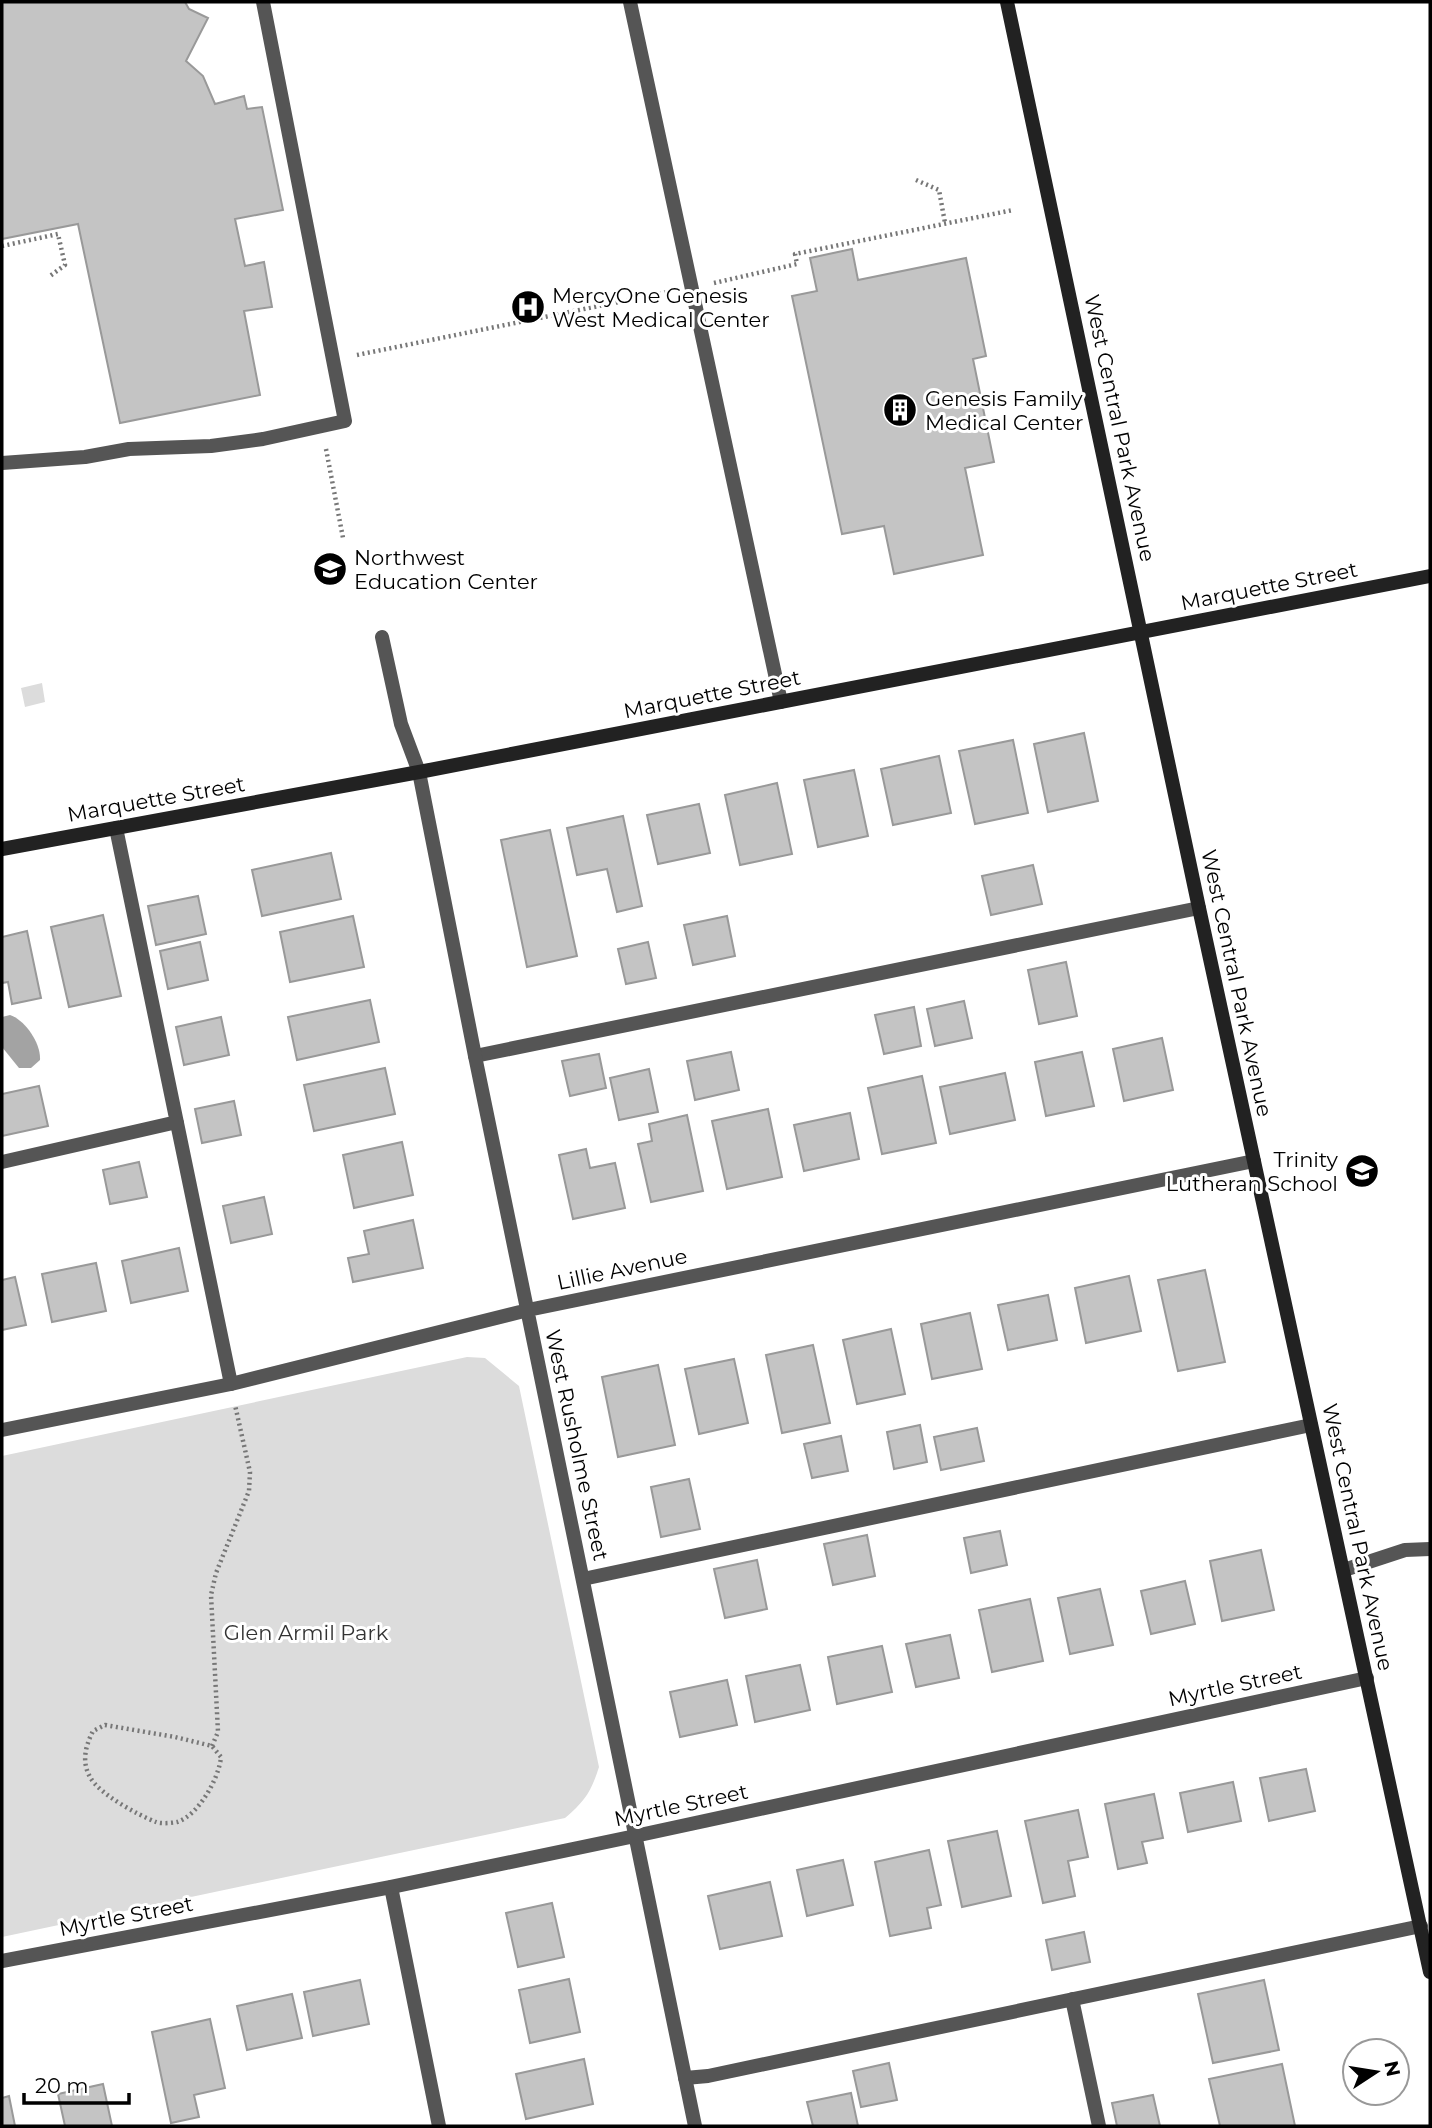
<svg xmlns="http://www.w3.org/2000/svg" width="1432" height="2128" font-family="Montserrat,sans-serif">
  <rect width="100%" height="100%" fill="#fff"/>
  <path fill="#dcdcdc" d="M42 683 45 702 25 707 21 688Z
    M467 1357 485 1358 519 1386 599 1767C591 1792 585 1801 565 1818L2 1937V1456Z"/>
  <path fill="#a3a3a3" d="M10 1015C25 1020 41 1043 40 1060L31 1068H19L2 1047V1017Z"/>
  <path fill="#c4c4c4" stroke="#999" stroke-width="2" d="M2 2H185L189 9 208 18 186 61 203 76 215 104 244 96 247 109 262 107 283 210 235 219 245 266 264 262 272 307 244 311 260 395 120 423 78 224 2 239Z
    M852 249 858 280 966 258 986 356 973 359 994 462 965 468 983 555 894 574 884 526 842 534 792 296 817 291 810 258Z
    M1084 733 1098 801 1048 812 1034 744Z
    M1013 740 1028 813 975 824 959 751Z
    M939 756 951 813 893 825 881 769Z
    M854 770 868 836 818 847 804 780Z
    M777 783 792 854 740 865 725 795Z
    M699 804 710 853 658 864 647 815Z
    M623 816 642 906 617 912 607 869 577 875 567 828Z
    M550 830 577 956 527 967 501 840Z
    M331 853 341 899 262 916 252 870Z
    M1033 865 1042 904 991 915 982 876Z
    M198 896 206 934 156 945 148 906Z
    M103 915 121 996 69 1007 51 927Z
    M353 916 364 967 290 982 280 932Z
    M727 916 735 956 693 965 684 925Z
    M27 931 41 998 12 1004 8 982 2 983V937Z
    M200 942 208 980 168 989 160 951Z
    M648 942 656 978 626 984 618 949Z
    M1066 962 1077 1016 1039 1024 1028 970Z
    M370 1000 379 1042 297 1060 288 1017Z
    M964 1001 972 1038 935 1046 927 1009Z
    M914 1007 921 1046 884 1054 875 1015Z
    M221 1017 229 1055 184 1065 176 1027Z
    M1162 1038 1173 1090 1124 1101 1113 1049Z
    M731 1052 739 1090 695 1100 687 1061Z
    M1082 1052 1094 1106 1046 1116 1035 1062Z
    M599 1054 606 1088 570 1096 562 1061Z
    M385 1068 395 1114 314 1131 304 1085Z
    M649 1069 658 1112 619 1120 610 1078Z
    M1005 1073 1015 1120 950 1134 940 1087Z
    M922 1076 936 1143 882 1154 868 1088Z
    M39 1086 48 1126 2 1136V1094Z
    M234 1101 241 1135 202 1143 195 1109Z
    M768 1109 782 1177 727 1189 712 1121Z
    M850 1113 859 1159 804 1171 794 1125Z
    M687 1115 703 1191 651 1202 638 1144 652 1141 649 1124Z
    M402 1142 413 1195 354 1208 343 1155Z
    M586 1149 590 1168 615 1163 625 1208 573 1219 559 1155Z
    M139 1162 147 1197 110 1204 103 1170Z
    M264 1197 272 1234 231 1243 223 1206Z
    M413 1220 423 1268 353 1282 348 1258 369 1254 364 1231Z
    M179 1248 188 1291 131 1303 122 1261Z
    M96 1263 106 1311 52 1322 42 1274Z
    M1205 1270 1225 1362 1178 1371 1158 1280Z
    M1129 1276 1141 1331 1086 1343 1075 1288Z
    M15 1277 26 1325 2 1330V1280Z
    M1048 1295 1057 1340 1008 1350 998 1305Z
    M970 1313 982 1369 932 1379 921 1324Z
    M891 1329 905 1394 857 1404 843 1340Z
    M813 1345 830 1423 782 1433 766 1355Z
    M734 1359 748 1423 699 1434 685 1369Z
    M658 1365 675 1445 618 1457 602 1377Z
    M920 1425 927 1462 894 1469 887 1432Z
    M977 1428 984 1461 941 1470 934 1437Z
    M841 1436 848 1471 812 1478 804 1444Z
    M689 1479 700 1529 661 1537 651 1487Z
    M1000 1531 1007 1565 971 1573 964 1538Z
    M867 1535 875 1576 833 1585 824 1544Z
    M1261 1550 1274 1610 1222 1621 1210 1561Z
    M757 1560 767 1609 725 1618 714 1569Z
    M1185 1581 1195 1624 1151 1634 1141 1591Z
    M1100 1589 1113 1645 1070 1654 1058 1598Z
    M1030 1599 1043 1661 992 1672 979 1610Z
    M950 1635 959 1678 916 1687 906 1644Z
    M882 1646 892 1692 837 1704 828 1657Z
    M800 1665 810 1710 755 1722 746 1676Z
    M727 1680 737 1725 680 1737 670 1692Z
    M1306 1769 1315 1811 1269 1821 1260 1778Z
    M1233 1782 1241 1821 1188 1832 1180 1793Z
    M1154 1794 1163 1838 1142 1842 1147 1863 1118 1869 1105 1804Z
    M1078 1810 1088 1857 1068 1861 1075 1896 1043 1903 1025 1821Z
    M997 1831 1011 1896 962 1907 948 1841Z
    M929 1850 941 1905 927 1908 931 1928 890 1936 875 1862Z
    M843 1860 853 1905 807 1916 797 1870Z
    M770 1882 782 1936 720 1949 708 1896Z
    M552 1903 564 1957 518 1967 506 1913Z
    M1084 1932 1090 1962 1052 1970 1046 1940Z
    M569 1979 580 2032 530 2043 519 1990Z
    M360 1980 369 2024 313 2036 304 1992Z
    M1264 1980 1279 2050 1213 2063 1198 1994Z
    M292 1994 302 2038 247 2050 237 2006Z
    M210 2019 225 2088 194 2095 199 2117 171 2123 152 2032Z
    M584 2059 593 2104 526 2119 516 2074Z
    M889 2063 897 2100 861 2107 853 2071Z
    M1282 2064 1295 2126H1220L1209 2079Z
    M103 2084 112 2126H65L58 2094Z
    M851 2093 858 2126H813L807 2102Z
    M1153 2095 1160 2126H1117L1112 2103Z
    M9 2096 15 2126H2V2098Z"/>
  <g fill="none" stroke-linecap="round" stroke-linejoin="round">
    <path stroke="#777" stroke-width="4.5" stroke-dasharray="2 3.5" stroke-linecap="butt" d="M916 180 939 190 945 223
      M2 246 58 234 65 265 50 276
      M714 283 797 264 795 254 1013 210
      M357 355 668 292
      M326 449 343 538
      M105 1725 175 1737 212 1746 221 1757C219 1778 199 1815 177 1822 172 1823 161 1824 156 1822 138 1815 99 1794 90 1777 81 1761 86 1745 93 1731Z
      M212 1746 218 1732 211 1595 216 1573 249 1491 250 1472 235 1405"/>
    <path stroke="#555" stroke-width="14" d="M630 2 781 702
      M2 463 85 457 129 449 211 446 263 439 345 421 263 2
      M382 637 401 724 419 772
      M116 828 231 1384
      M475 1056 1199 908
      M2 1162 177 1122
      M1344 1570 1405 1550 1430 1549
      M583 1579 1311 1425
      M391 1887 439 2126
      M1072 1999 1099 2126
      M685 2078 708 2076 1421 1926"/>
    <path stroke="#555" stroke-width="14" d="M419 772 475 1056 695 2126
      M2 1430 231 1384 528 1310 1254 1161
      M2 1961 391 1887 635 1836 1367 1678"/>
    <path stroke="#222" stroke-width="14" d="M1007 2 1199 908 1430 1972
      M2 849 419 772 1430 576"/>
  </g>
  <defs>
    <g id="hospital-disc" transform="scale(1.75)"><circle r="9.5" fill="#000" stroke="#fff"/><path d="M-5-5h3v3.5h4V-5h3V5h-3V1.5h-4V5h-3Z" fill="#fff"/></g>
    <g id="building-disc" transform="scale(1.75)"><circle r="9.5" fill="#000" stroke="#fff"/><path d="M-4-6H4V6H1V3H-1V6H-4ZM-2.5-4.3h1.7v1.8h-1.7ZM.8-4.3h1.7v1.8H.8ZM-2.5-1h1.7V.8h-1.7ZM.8-1h1.7V.8H.8Z" fill="#fff"/></g>
    <g id="school-disc" transform="scale(1.75)"><circle r="9.5" fill="#000" stroke="#fff"/><path d="M0-5L7-2L0 1L-7-2ZM-4 1L0 2.5L4 1V4Q0 6-4 4Z" fill="#fff"/></g>
  </defs>
  <g fill-rule="evenodd">
    <use href="#hospital-disc" x="528" y="307"/>
    <use href="#building-disc" x="900" y="410"/>
    <use href="#school-disc" x="330" y="569"/>
    <use href="#school-disc" x="1362" y="1171"/>
  </g>
  <g text-anchor="middle" dominant-baseline="central" stroke-width="6" stroke-linejoin="round" paint-order="stroke">
    <g font-size="21" fill="#000" stroke="#fff" text-anchor="start">
      <text x="552" y="295">MercyOne Genesis<tspan x="552" dy="24">West Medical Center</tspan></text>
      <text x="925" y="398">Genesis Family<tspan x="925" dy="24">Medical Center</tspan></text>
      <text x="354" y="557">Northwest<tspan x="354" dy="24">Education Center</tspan></text>
      <text x="1338" y="1159" text-anchor="end">Trinity<tspan x="1338" dy="24">Lutheran School</tspan></text>
    </g>
    <g font-size="21" fill="#000" stroke="#fff">
      <text transform="translate(1120 428) rotate(78)">West Central Park Avenue</text>
      <text transform="translate(1269 586) rotate(-11)">Marquette Street</text>
      <text transform="translate(712 694) rotate(-11)">Marquette Street</text>
      <text transform="translate(156 799) rotate(-10)">Marquette Street</text>
      <text transform="translate(1237 983) rotate(78)">West Central Park Avenue</text>
      <text transform="translate(622 1269) rotate(-12)">Lillie Avenue</text>
      <text transform="translate(577 1445) rotate(78)">West Rusholme Street</text>
      <text transform="translate(1358 1537) rotate(78)">West Central Park Avenue</text>
      <text transform="translate(1235 1685) rotate(-12)">Myrtle Street</text>
      <text transform="translate(681 1805) rotate(-12)">Myrtle Street</text>
      <text transform="translate(126 1916) rotate(-11)">Myrtle Street</text>
    </g>
    <g font-size="21" fill="#333" stroke="#fff">
      <text x="306" y="1632">Glen Armil Park</text>
    </g>
  </g>
  <rect width="1432" height="2128" fill="none" stroke="#000000" stroke-width="7"/>
  <g transform="translate(1376 2072) rotate(78)"><circle r="33" fill="#ffffff" stroke="#999999" stroke-width="2"/>
  <path d="M0-5L12 26L0 18L-12 26Z" fill="#000000"/>
  <text y="-10" font-size="19" font-weight="bold" text-anchor="middle" fill="#000000">N</text>
  </g>
  <path d="M24 2093v10h105v-10" fill="none" stroke="#000000" stroke-width="3.5"/>
  <text x="35" y="2093" font-size="21" fill="#000000" stroke="#ffffff" stroke-width="5" paint-order="stroke">20 m</text>
</svg>
